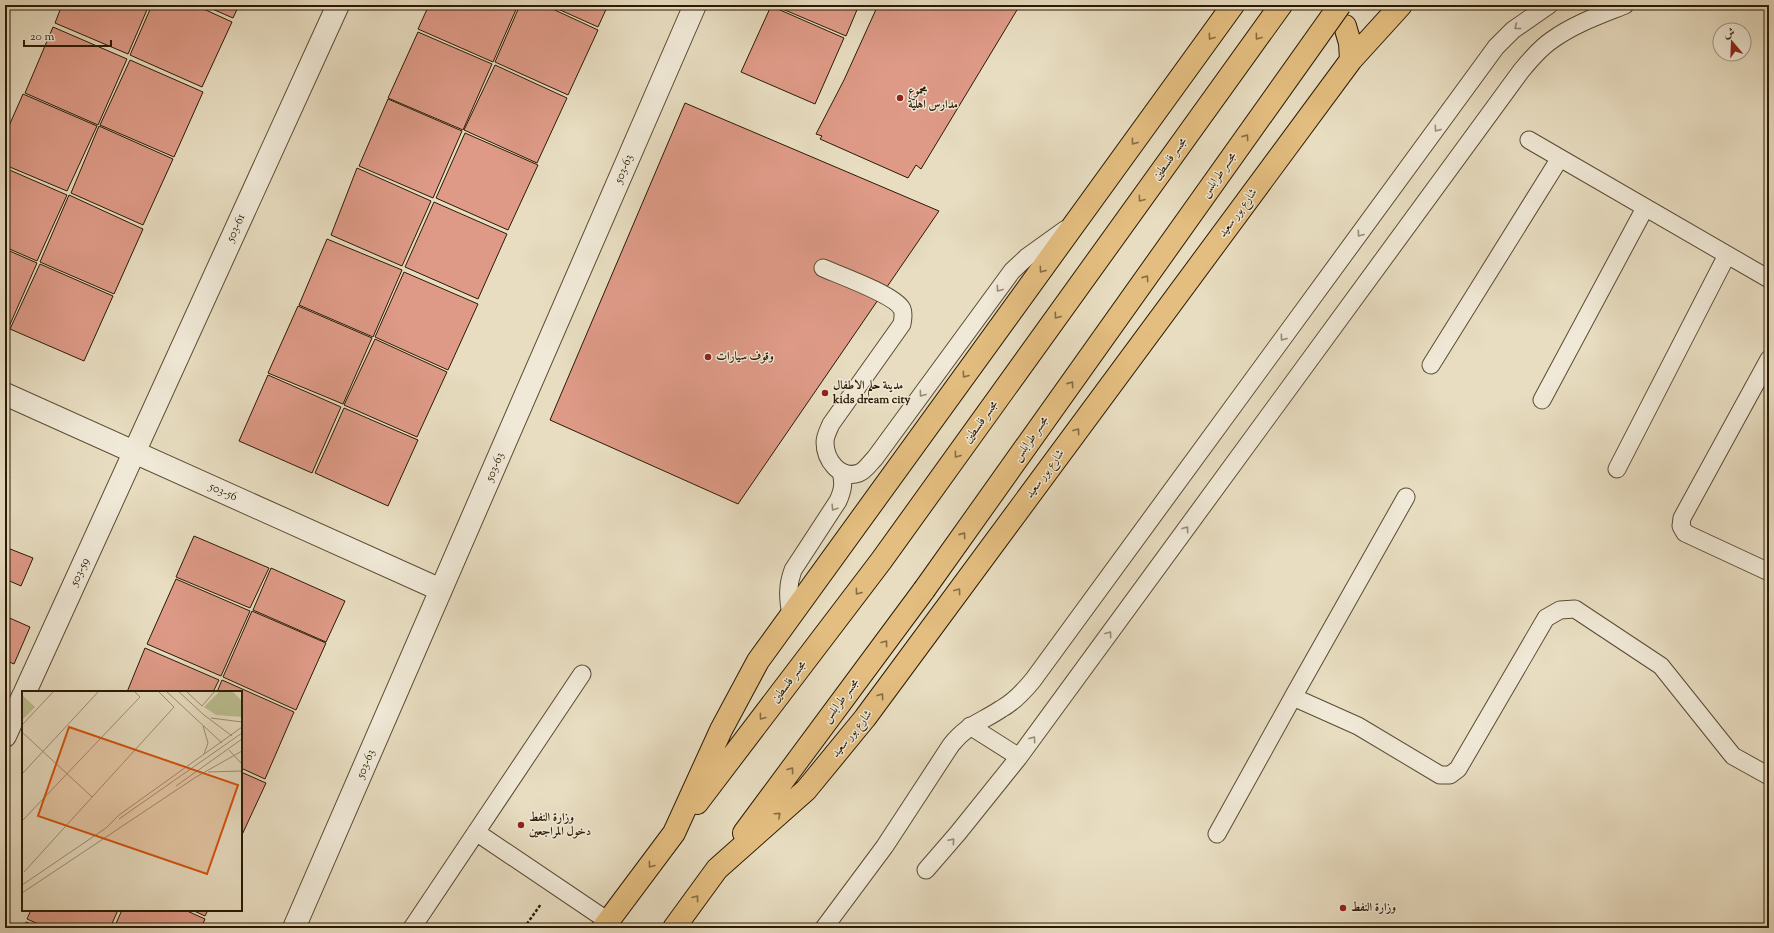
<svg xmlns="http://www.w3.org/2000/svg" width="1774" height="933" font-family="'Sorts Mill Goudy',Amiri,serif">
  <rect width="100%" height="100%" fill="#e8ddc1"/>
  <filter id="stains"><feTurbulence type="fractalNoise" baseFrequency=".005" numOctaves="4"/><feColorMatrix values="0 0 0 0 .2 0 0 0 0 .09 0 0 0 0 .02 0 0 0 .5 -.17"/></filter>
  <radialGradient id="worn" r=".72"><stop offset=".6" stop-color="#630" stop-opacity="0"/><stop offset="1" stop-color="#630" stop-opacity=".3"/></radialGradient>
  <path fill="#de9a87" stroke="#2a1a04" d="M62 5H149L128 54 55 23Z
    M152 5H195L232 22 202 87 130 55Z
    M203 5H239L233 18Z
    M429 5H518L493 62 418 29Z
    M520 5H544L598 30 568 95 495 62Z
    M549 5H608L598 27Z
    M773 5H859L846 36Z
    M878 5H1020L921 169 916 165 908 178 820 139 822 136 816 134 844 80Z
    M771 6 844 38 815 104 741 72Z
    M53 27 127 59 98 125 25 93Z
    M418 32 492 64 463 130 388 98Z
    M130 60 203 92 174 157 100 125Z
    M495 65 567 98 537 163 464 130Z
    M23 94 97 126 67 191 5 165V135Z
    M388 99 462 131 433 198 359 166Z
    M685 103 939 211 738 504 550 420Z
    M99 126 173 159 143 225 71 193Z
    M465 133 538 165 508 230 436 198Z
    M5 168 67 195 37 261 5 247Z
    M357 168 431 201 402 266 331 235Z
    M69 195 143 229 114 294 40 262Z
    M434 202 507 234 478 299 405 267Z
    M327 239 402 270 373 337 299 305Z
    M5 249 37 263 8 329 5 328Z
    M40 264 113 296 84 361 10 329Z
    M404 272 478 304 448 370 375 337Z
    M298 306 372 338 343 404 268 373Z
    M375 339 447 372 417 437 344 405Z
    M268 375 341 407 312 473 239 441Z
    M344 408 418 440 388 506 315 473Z
    M5 475 10 477 5 490Z
    M194 536 269 568 250 608 176 577Z
    M5 547 33 558 21 586 5 579Z
    M271 568 345 601 326 642 253 610Z
    M176 579 250 611 221 676 147 644Z
    M252 611 326 643 296 710 223 677Z
    M5 616 30 627 14 664 5 660Z
    M145 648 219 680 213 692H127Z
    M222 680 294 712 265 779 241 768V692H217Z
    M241 772 266 783 241 837Z
    M31 910H118L110 928H47L27 919Z
    M122 910H185L205 919 201 928H114Z
    M192 910H208L205 916Z
    M26 922 40 928H24Z"/>
  <g fill="none" stroke-linecap="round" stroke-linejoin="round">
    <g stroke="#5a4b33" stroke-width="19">
      <path id="service" d="M1529 140 1560 158
        M823 268C839 275 895 295 902 309 904 314 903 319 902 324L831 424C829 429 825 436 825 442 825 459 839 480 859 473 865 471 870 463 875 458L1012 271 1027 257 1066 229
        M1769 359 1682 518 1681 526 1685 533 1769 572
        M1431 365 1560 158 1769 279
        M1542 400 1645 208
        M1617 469 1727 255
        M1406 497 1293 697 1358 726 1440 775H1450L1458 769 1546 618 1560 610 1575 609 1661 666 1733 756 1769 776
        M791 615C788 599 787 586 793 570L838 501C843 490 844 483 841 472
        M970 726 1019 757
        M476 832 608 921
        M1217 834 1293 697
        M926 870 958 833 1019 757 1521 71C1530 60 1540 48 1552 40 1574 24 1600 15 1625 5
        M412 928 582 674
        M824 928 885 846 951 745C968 724 980 723 1001 709 1014 702 1024 691 1033 680L1496 47 1513 30 1549 5"/>
    </g>
    <g stroke="#5a4b33" stroke-width="24">
      <path id="minor" d="M5 394 441 590
        M25 692 338 5
        M5 736 23 696
        M294 928 695 5"/>
    </g>
    <g stroke="#2a1a04" stroke-width="24">
      <path id="primary" d="M1345 26 1350 43 1351 60
        M697 803 881 561 1281 5
        M744 833 924 590
        M603 928 674 833 721 730 758 661 1233 5
        M674 928 717 869 806 790 865 718 1351 60 1401 5"/>
    </g>
    <path stroke="#2a1a04" stroke-width="2.5" stroke-dasharray="3 2" stroke-linecap="butt" d="M524 928 541 904"/>
    <use href="#service" stroke="#f0e9d7" stroke-width="17"/>
    <use href="#minor" stroke="#f0e9d7" stroke-width="22"/>
    <use href="#primary" stroke="#e4be80" stroke-width="22"/>
    <g stroke="#2a1a04" stroke-width="24" stroke-linecap="butt">
      <path id="primary-bridge" d="M924 590 1340 5"/>
    </g>
    <use href="#primary-bridge" stroke="#e4be80" stroke-width="22"/>
  </g>
  <defs><path id="oneway-chevron" d="M-2-3.5L2.5 0L-2 3.5" fill="none" stroke-width="1.6" stroke-linecap="round" stroke-linejoin="round"/></defs>
  <g stroke="#978c78">
    <use href="#oneway-chevron" transform="translate(1517 27) rotate(141)"/>
    <use href="#oneway-chevron" transform="translate(1437 129) rotate(126)"/>
    <use href="#oneway-chevron" transform="translate(1360 234) rotate(126)"/>
    <use href="#oneway-chevron" transform="translate(999 289) rotate(126)"/>
    <use href="#oneway-chevron" transform="translate(1283 338) rotate(126)"/>
    <use href="#oneway-chevron" transform="translate(922 394) rotate(126)"/>
    <use href="#oneway-chevron" transform="translate(834 508) rotate(123)"/>
    <use href="#oneway-chevron" transform="translate(1186 529) rotate(-54)"/>
    <use href="#oneway-chevron" transform="translate(1109 634) rotate(-54)"/>
    <use href="#oneway-chevron" transform="translate(1033 739) rotate(-54)"/>
    <use href="#oneway-chevron" transform="translate(952 841) rotate(-49)"/>
  </g>
  <g stroke="#876c42">
    <use href="#oneway-chevron" transform="translate(1211 37) rotate(126)"/>
    <use href="#oneway-chevron" transform="translate(1258 37) rotate(126)"/>
    <use href="#oneway-chevron" transform="translate(1246 137) rotate(-55)"/>
    <use href="#oneway-chevron" transform="translate(1134 142) rotate(126)"/>
    <use href="#oneway-chevron" transform="translate(1141 199) rotate(126)"/>
    <use href="#oneway-chevron" transform="translate(1042 270) rotate(126)"/>
    <use href="#oneway-chevron" transform="translate(1146 278) rotate(-55)"/>
    <use href="#oneway-chevron" transform="translate(1057 316) rotate(126)"/>
    <use href="#oneway-chevron" transform="translate(965 375) rotate(126)"/>
    <use href="#oneway-chevron" transform="translate(1071 384) rotate(-55)"/>
    <use href="#oneway-chevron" transform="translate(1077 431) rotate(-54)"/>
    <use href="#oneway-chevron" transform="translate(957 455) rotate(126)"/>
    <use href="#oneway-chevron" transform="translate(963 535) rotate(-55)"/>
    <use href="#oneway-chevron" transform="translate(958 591) rotate(-54)"/>
    <use href="#oneway-chevron" transform="translate(858 592) rotate(127)"/>
    <use href="#oneway-chevron" transform="translate(885 643) rotate(-53)"/>
    <use href="#oneway-chevron" transform="translate(881 696) rotate(-54)"/>
    <use href="#oneway-chevron" transform="translate(762 717) rotate(127)"/>
    <use href="#oneway-chevron" transform="translate(791 770) rotate(-53)"/>
    <use href="#oneway-chevron" transform="translate(778 815) rotate(-42)"/>
    <use href="#oneway-chevron" transform="translate(651 865) rotate(127)"/>
    <use href="#oneway-chevron" transform="translate(696 898) rotate(-53)"/>
  </g>
  <g fill="#8f2418" stroke="#f0e9d7" stroke-width="1.5">
    <circle cx="900" cy="98" r="4"/>
    <circle cx="708" cy="357" r="4"/>
    <circle cx="825" cy="393" r="4"/>
    <circle cx="521" cy="825" r="4"/>
    <circle cx="1343" cy="908" r="4"/>
  </g>
  <g text-anchor="middle" dominant-baseline="central" stroke-width="3" stroke-linejoin="round" paint-order="stroke">
    <g font-size="12" font-weight="bold" fill="#2a1a04" stroke="#f0e9d7" text-anchor="start">
      <text x="908" y="91">مجموع<tspan x="908" dy="14">مدارس اهلية</tspan></text>
      <text x="716" y="357">وقوف سيارات</text>
      <text x="833" y="386">مدينة حلم الاطفال<tspan x="833" dy="14">kids dream city</tspan></text>
      <text x="529" y="818">وزارة النفط<tspan x="529" dy="14">دخول المراجعين</tspan></text>
      <text x="1351" y="908">وزارة النفط</text>
    </g>
    <g font-size="12" fill="#2a1a04" stroke="#f0e9d7">
      <text transform="translate(1170 159) rotate(-54)">مجسر فلسطين</text>
      <text transform="translate(624 169) rotate(-67)">503-63</text>
      <text transform="translate(1219 175) rotate(-55)">مجسر طرابلس</text>
      <text transform="translate(1238 213) rotate(-54)">شارع بور سعيد</text>
      <text transform="translate(236 228) rotate(-66)">503-61</text>
      <text transform="translate(981 422) rotate(-54)">مجسر فلسطين</text>
      <text transform="translate(1031 439) rotate(-55)">مجسر طرابلس</text>
      <text transform="translate(495 467) rotate(-67)">503-63</text>
      <text transform="translate(1045 474) rotate(-54)">شارع بور سعيد</text>
      <text transform="translate(223 492) rotate(24)">503-56</text>
      <text transform="translate(80 572) rotate(-65)">503-59</text>
      <text transform="translate(789 682) rotate(-53)">مجسر فلسطين</text>
      <text transform="translate(841 701) rotate(-53)">مجسر طرابلس</text>
      <text transform="translate(852 734) rotate(-51)">شارع بور سعيد</text>
      <text transform="translate(366 764) rotate(-67)">503-63</text>
    </g>
  </g>
  <g transform="translate(22 691)">
    <rect width="220" height="220" fill="#e8ddc1"/>
    <path d="M198 0H210L220 10V26L194 24 182 16ZM0 4 13 16 0 29Z" fill="#babf90"/>
    <path fill="none" stroke="#9c8f75" stroke-width="1" d="M144 0 200 52M156 0 182 24 210 45M164 0 180 15 193 0M189 27 220 31M0 34 32 0M181 35 186 52 182 63M0 41 70 106M207 59 220 73M186 81 220 80M0 83 77 0M154 95 220 48M97 128 220 42M0 130 118 6 112 0M2 181 152 16 136 0M0 194 84 137 97 124 220 36M0 202 174 86 220 60"/>
    <path fill="#d5530b" fill-opacity="0.15" stroke="#d5530b" stroke-width="2" d="M47 36 216 94 185 183 16 125Z"/>
    <rect width="220" height="220" fill="none" stroke="#2a1a04" stroke-width="2"/>
  </g>
  <rect width="1774" height="933" fill="none" stroke="#e8ddc1" stroke-width="20"/>
  <rect x="6" y="6" width="1762" height="921" fill="none" stroke="#2a1a04" stroke-width="2"/>
  <rect x="10" y="10" width="1754" height="913" fill="none" stroke="#2a1a04"/>
  <g transform="translate(1732 42) rotate(341)"><circle r="19" fill="#f0e9d7" stroke="#a19683"/>
  <path d="M0-3L7 15L0 10L-7 15Z" fill="#8f2418"/>
  <text y="-6" font-size="11" font-weight="bold" text-anchor="middle" fill="#2a1a04">ش</text>
  </g>
  <path d="M24 40v6h87v-6" fill="none" stroke="#2a1a04" stroke-width="2"/>
  <text x="30" y="40" font-size="12" fill="#2a1a04" stroke="#f0e9d7" stroke-width="3" paint-order="stroke">20 m</text>
  <rect width="100%" height="100%" filter="url(#stains)"/>
  <rect width="100%" height="100%" fill="url(#worn)"/>
</svg>
